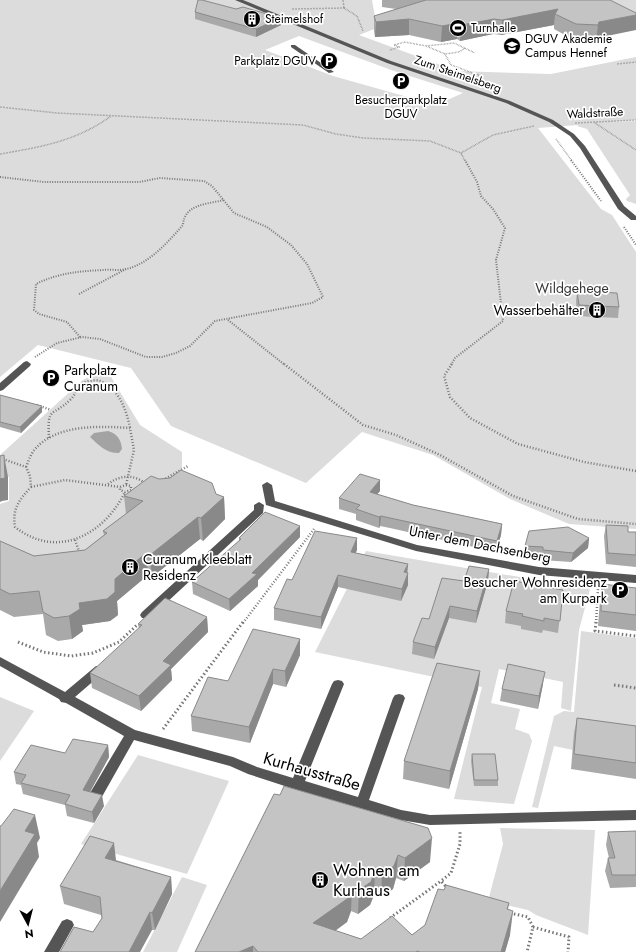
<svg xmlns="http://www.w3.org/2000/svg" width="636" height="952" font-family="Jost,sans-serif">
  <rect width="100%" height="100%" fill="#fff"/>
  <path fill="#dcdcdc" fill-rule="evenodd" d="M0 0H372L377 28 359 35 457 71 551 74 636 57V120L613 122 636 121V204L627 201 626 199 630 195 587 129 577 126 578 125 538 128 601 209 612 215 636 252V529L569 524 510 499 433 455 362 432 306 483 171 426 131 368 38 345 0 377ZM299 36 394 71 463 93 436 105 333 76 265 50Z
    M599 0H636V14Z
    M95 374 111 377 140 425 182 452V477L104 553 0 560V504L9 501V477H0V455L83 380Z
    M366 551 590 589 579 630 571 711 561 708 563 682 499 669 491 703 520 709 515 729 529 734 532 741 514 804 454 799 482 687 315 652Z
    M581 631 636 638V742L573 750 554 746 538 808 532 807 554 716 564 711 574 712Z
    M0 697 34 711 0 761Z
    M138 755 229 781 187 874 81 844Z
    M500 828 595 830 588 935 536 915 528 910 488 901 503 844Z
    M182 877 207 885 177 952H143Z"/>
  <path fill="#a3a3a3" d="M108 431C118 434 121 440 122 449L119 453C105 453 99 445 90 437L94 433Z"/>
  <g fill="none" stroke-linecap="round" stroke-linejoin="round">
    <path stroke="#777" stroke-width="1.5" stroke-dasharray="0.5 1" stroke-linecap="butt" d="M343 0 344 8
      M292 9 344 8 357 16 363 31
      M465 48 459 52 445 54 451 65 481 76
      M390 50 399 47 394 45 405 42 426 46
      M445 54 426 46 454 43 475 53
      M617 64 636 62
      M0 107 57 113 303 125 336 134 363 138 430 141 461 153
      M575 123 636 120
      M595 123 636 150
      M556 139 572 161
      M0 154C41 147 77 141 111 116
      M465 161 461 153 493 135 534 126"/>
    <path stroke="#777" stroke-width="2" stroke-dasharray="1 1.5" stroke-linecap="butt" d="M571 160 601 201
      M0 177 44 182H139L160 178 204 181 212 186 234 213 267 227 291 245 307 264 323 297 312 303 215 321 190 346 176 353 162 357H146L100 339 82 337 57 343 35 357
      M624 227 636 245
      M79 294 126 269
      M228 320 285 365
      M80 337 67 322 39 314 34 310 36 284C58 273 80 271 104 270 111 269 119 271 126 269 149 264 168 242 183 225 184 204 208 204 224 200
      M451 365 455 358 503 321 496 260 505 228 493 209 481 196 477 182 465 160"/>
    <path stroke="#777" stroke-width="2.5" stroke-dasharray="1 2" stroke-linecap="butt" d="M284 364 363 425 396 435 440 455 513 496 578 519 636 524
      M452 364 444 376 450 397 470 418 518 444 584 462 636 471
      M37 405 51 410
      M49 438C47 405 52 418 71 399 75 395 77 388 81 383 87 382 94 379 100 381 118 387 127 411 130 428
      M0 458 26 467 30 476 31 487C19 500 12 509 15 527 57 560 104 535 125 492
      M26 467C29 460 31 453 36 448 58 424 100 426 130 428L134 450 126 485
      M163 480 188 466
      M108 484C120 475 133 474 145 483
      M126 485 131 486V490L125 492 120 490V487Z
      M31 487 65 480 120 487
      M75 540 80 554
      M243 623 314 529
      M596 623 598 589"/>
    <path stroke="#777" stroke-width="3" stroke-dasharray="1.5 2.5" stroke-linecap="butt" d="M596 622 595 631 636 636
      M18 642 43 652 71 656 93 653 119 642 138 624
      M614 685 636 688
      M163 729 243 622
      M448 889 441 881 451 873 460 844V832
      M510 913 528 917 533 927 527 952
      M390 918 441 881
      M533 927 569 937 568 952"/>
    <path fill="#555" fill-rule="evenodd" d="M235 0H243L391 61 510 101 553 120 574 134 585 146 624 206 636 216V220H631L618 209 580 148 570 136 549 122 506 103 387 63Z
      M291 45H295L334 72 329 73 291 47Z
      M27 361 31 364 30 366 3 390 0 391V383L24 362Z
      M267 482 272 485 275 501 417 545 539 567 636 575V583L539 575 416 551 266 505 262 485Z
      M259 502 264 505 263 513 150 618H142L140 615 142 612 254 510V505Z
      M0 657 65 692 96 666H104L106 669 104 672 75 697 135 730 233 757 257 767 293 778 332 684 334 681 338 680 342 681 344 684 305 781 358 797 393 698 395 695 399 694 403 695 405 698 369 800 401 810 430 815 636 810V820L430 825 401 820 297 790 248 774 230 766 134 740 99 802 94 803 89 802 87 798 124 736 66 703 61 702 59 699 0 666Z
      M67 919 72 921 74 925 59 952H44L62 921Z"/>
  </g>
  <path fill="#a9a9a9" d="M382 0H610L596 40H574L554 29V25L501 35 493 34 460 41 457 39 441 42 409 35 375 37 374 31V16L396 9 382 7Z
    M195 12 281 18V25L256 37 195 19Z
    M577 291 619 307 618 318 577 316 576 302Z
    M0 395 42 406V412L21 433 0 427Z
    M159 479 216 494 224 497 225 519 203 541 200 539 152 577 148 575 117 601 118 615 110 621 82 625 83 631 72 639 58 641 46 635 43 614 14 617 0 610V541L34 556 85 550 104 535 103 531 126 514 124 496Z
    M380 480V491L377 494 413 505 502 524 501 535 496 552 390 528 380 526 379 528 356 520V514L339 509V498Z
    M606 525 628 532H636V567L606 564 604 536Z
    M300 526V537L258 580V586L230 611 193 594 192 582 239 541V538Z
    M357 538V550L355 553 408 564 407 572 408 573V585L401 601 338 587 321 629 274 620V608L292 580Z
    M589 538 588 548 571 562 542 560V556L524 555 525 546Z
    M489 569 488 581 476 623 449 618 434 659 412 654 413 642 429 619 464 581Z
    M602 584 636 588V631L598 626 600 599Z
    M551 588 563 590 558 633 543 630 542 633 521 629V626L505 623 506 611Z
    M207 617 208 632 171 669 172 680 141 711 92 688 90 673 139 629 138 624Z
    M300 639V655L286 687 273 684 250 743 192 731 191 716 228 681Z
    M480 671 478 689 449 789 403 779 404 761Z
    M543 684 538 709 500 701 502 689Z
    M577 718 636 726V779L571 769 574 733Z
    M108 745 109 757 90 792 104 806 94 823 67 816 65 805 23 794 21 785 16 784 14 772 65 753Z
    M472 754 498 780V786H474L471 761Z
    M274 794 430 862 404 881 396 878 393 889 381 897 374 895 370 905 358 914 351 911 347 922 335 931 361 939 412 935 425 925 444 890 509 903 508 910 510 935 505 952H195Z
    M636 831V887L610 888 605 871 608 858H609L606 845 608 832Z
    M116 860 171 877 172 894 155 930H152L93 932 102 918 101 915 64 904 60 886Z"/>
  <path fill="#898989" d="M558 9 555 14 554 25 501 35 502 20Z
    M636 15V30L597 38 596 40 598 25 599 22Z
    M281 18V25L256 37V29Z
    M409 19V35L375 37 376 22Z
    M494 19 493 34 460 41 461 25Z
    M458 23 457 39 441 42 442 26Z
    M42 406V412L21 433 20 427Z
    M4 455 8 477V500L2 501 0 502V479Z
    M380 480V491L370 503V492Z
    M224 497 225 519 203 541 201 518Z
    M381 516 380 526 379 528V517Z
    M198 517 200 539 152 577 150 555Z
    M502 524 501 535 496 552 497 541Z
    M300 526V537L258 580V586L230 611 229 599 252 573Z
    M357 538V550L351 564V552Z
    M589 538 588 548 571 562 573 553Z
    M146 553 148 575 117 601 118 615 110 621 82 625 83 631 72 639 69 616 79 603 115 579Z
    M408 564 407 576 408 573V585L401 601 402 589 404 572Z
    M489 569 488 581 476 623 477 611Z
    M338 575V587L321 629V617Z
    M450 606 449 618 434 659 435 647Z
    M207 617 208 632 171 669 172 680 141 711 139 696 163 661Z
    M300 639V655L286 687 285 671Z
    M273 669V684L250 743 249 727Z
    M480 671 478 689 449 789 450 771Z
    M545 672 543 684 538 709 539 696Z
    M108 745 109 757 85 801 83 790Z
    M102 795 104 806 94 823 92 812Z
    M35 815 40 838 37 843 39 857 0 922V891L25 831Z
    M432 838 430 862 404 881 405 858Z
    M114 843 116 860 108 875 105 858Z
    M398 855 396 878 393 889 381 897 382 874Z
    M375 871 374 895 370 905 358 914 359 890Z
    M171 877 172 894 155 930 152 913Z
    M352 888 351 911 347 922 313 947V923Z
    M513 911 510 935 505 952H501Z
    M150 912 152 930 140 952H129Z
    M253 946V952H239Z"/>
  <path fill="#c4c4c4" stroke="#898989" d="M198 0H202L236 9 243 7 281 18 256 29 195 12Z
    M426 0H610L636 13V15L599 22 598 25 576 24 555 14 558 9 502 20 494 19 461 25 458 23 442 26 409 19 376 22 374 16Z
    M577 291 617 293 619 307 579 305Z
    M0 395 42 406 20 427 0 422Z
    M4 455 5 478 0 479V456Z
    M181 470 212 483 216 494 224 497 201 518 198 517 150 555 146 553 115 579V592L107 599 79 603 80 609 69 616 54 618 43 612 39 591 10 594 0 589V541L34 556 85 550 107 533 103 531 143 501 124 496 151 476 159 479 170 478Z
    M360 474 380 480 370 492 413 505 502 524 497 541 390 518 381 516 379 517 356 509 360 505 339 498Z
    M265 512 300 526 252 573 257 574 229 599 192 582 241 539 239 538Z
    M606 525 628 526V532H636V555L608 553Z
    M568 527 589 538 573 553 543 550V547L525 546 529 531Z
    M315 531 357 538 351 552 408 564 404 572 408 573 402 589 338 575 321 617 274 608 287 579 292 580Z
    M469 566 489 569 477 611 450 606 435 647 413 642 422 618 429 619 442 578 464 581Z
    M534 580 551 583V588L563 590 560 621 544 618V621L522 616 523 614 506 611 514 581 532 584Z
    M602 584 636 588V615L601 611Z
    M165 598 207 617 163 661 171 665 139 696 90 673 142 625 138 624Z
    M253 629 300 639 285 671 273 669 249 727 191 716 208 677 228 681Z
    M437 663 480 671 450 771 404 761Z
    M508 664 545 672 539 696 502 689Z
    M577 718 636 726V763L574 754Z
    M73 739 108 745 83 790 102 795 92 812 65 804 70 795 21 783 26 775 14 772 31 745 65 753Z
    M472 754H495L498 780H474Z
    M284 786 428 828 432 838 405 858 398 855 394 866 382 874 375 871 371 882 359 890 352 888 347 899 313 923 361 939 392 916 412 935 425 925 438 889 444 890 446 885 509 903 507 909 513 911 501 952H420L417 951 416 952H258L253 946 239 952H195L274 794 280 795Z
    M14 809 35 815 25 831 35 834 0 891V826H1Z
    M636 831V875H612L608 858H615L608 832Z
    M90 836 114 843 105 858 171 877 152 913 150 912 129 952H60L74 927 93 932 102 918 100 897 60 886Z"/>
  <defs>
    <g id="building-disc" transform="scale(0.9)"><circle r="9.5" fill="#000" stroke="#fff"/><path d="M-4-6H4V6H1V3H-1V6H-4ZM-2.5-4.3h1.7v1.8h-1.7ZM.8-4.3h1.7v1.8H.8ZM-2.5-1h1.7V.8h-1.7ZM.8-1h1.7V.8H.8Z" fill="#fff"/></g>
    <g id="stadium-disc" transform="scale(0.9)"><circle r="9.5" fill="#000" stroke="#fff"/><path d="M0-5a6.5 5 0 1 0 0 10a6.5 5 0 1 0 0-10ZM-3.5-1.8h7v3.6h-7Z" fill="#fff"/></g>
    <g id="university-disc" transform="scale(0.9)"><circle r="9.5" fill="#000" stroke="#fff"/><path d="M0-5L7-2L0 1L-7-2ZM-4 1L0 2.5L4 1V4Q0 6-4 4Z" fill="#fff"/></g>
    <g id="parking-disc" transform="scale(0.9)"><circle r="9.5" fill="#000" stroke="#fff"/><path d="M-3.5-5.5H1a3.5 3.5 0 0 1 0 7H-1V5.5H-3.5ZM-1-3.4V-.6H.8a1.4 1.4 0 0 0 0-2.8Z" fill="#fff"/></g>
  </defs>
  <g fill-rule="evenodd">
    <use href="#building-disc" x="252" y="19"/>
    <use href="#stadium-disc" x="458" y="28"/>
    <use href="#university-disc" x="512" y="46"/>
    <use href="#parking-disc" x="329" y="61"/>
    <use href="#parking-disc" x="401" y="81"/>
    <use href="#building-disc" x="597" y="310"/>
    <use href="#parking-disc" x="51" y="378"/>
    <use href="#building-disc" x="130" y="567"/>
    <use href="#parking-disc" x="620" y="590"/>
    <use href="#building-disc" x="320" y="880"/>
  </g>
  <g text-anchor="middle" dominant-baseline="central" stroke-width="3.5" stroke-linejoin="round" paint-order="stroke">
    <g font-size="12" fill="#000" stroke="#fff" text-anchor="start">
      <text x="265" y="19">Steimelshof</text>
      <text x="471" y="28">Turnhalle</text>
      <text x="525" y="39">DGUV Akademie<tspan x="525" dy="14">Campus Hennef</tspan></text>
      <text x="316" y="61" text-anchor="end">Parkplatz DGUV</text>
      <text x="401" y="100" text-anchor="middle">Besucherparkplatz<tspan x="401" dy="14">DGUV</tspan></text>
    </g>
    <g font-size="12" fill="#000" stroke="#fff">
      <text transform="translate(458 74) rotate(19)">Zum Steimelsberg</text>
      <text transform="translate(595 113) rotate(-3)">Waldstraße</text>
    </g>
    <g font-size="14" fill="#333" stroke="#fff">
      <text x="572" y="288">Wildgehege</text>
    </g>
    <g font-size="14" fill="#000" stroke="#fff" text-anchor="end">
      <text x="584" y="310">Wasserbehälter</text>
      <text x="64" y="370" text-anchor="start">Parkplatz<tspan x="64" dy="16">Curanum</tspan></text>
      <text x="143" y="559" text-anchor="start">Curanum Kleeblatt<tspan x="143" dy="16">Residenz</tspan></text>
      <text x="607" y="582">Besucher Wohnresidenz<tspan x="607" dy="16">am Kurpark</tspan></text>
    </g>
    <g font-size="14" fill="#000" stroke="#fff">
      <text transform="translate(480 544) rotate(11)">Unter dem Dachsenberg</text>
    </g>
    <g font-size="17" fill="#000" stroke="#fff">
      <text transform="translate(312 771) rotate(16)">Kurhausstraße</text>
    </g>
    <g font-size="17" fill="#000" stroke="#fff" text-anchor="start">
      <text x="333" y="870">Wohnen am<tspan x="333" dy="20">Kurhaus</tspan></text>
    </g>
  </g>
  <g transform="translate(28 924) rotate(173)" stroke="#ffffff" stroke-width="3" paint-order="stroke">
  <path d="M0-3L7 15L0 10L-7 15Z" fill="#000000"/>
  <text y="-6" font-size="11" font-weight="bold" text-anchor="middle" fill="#000000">N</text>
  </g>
</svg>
